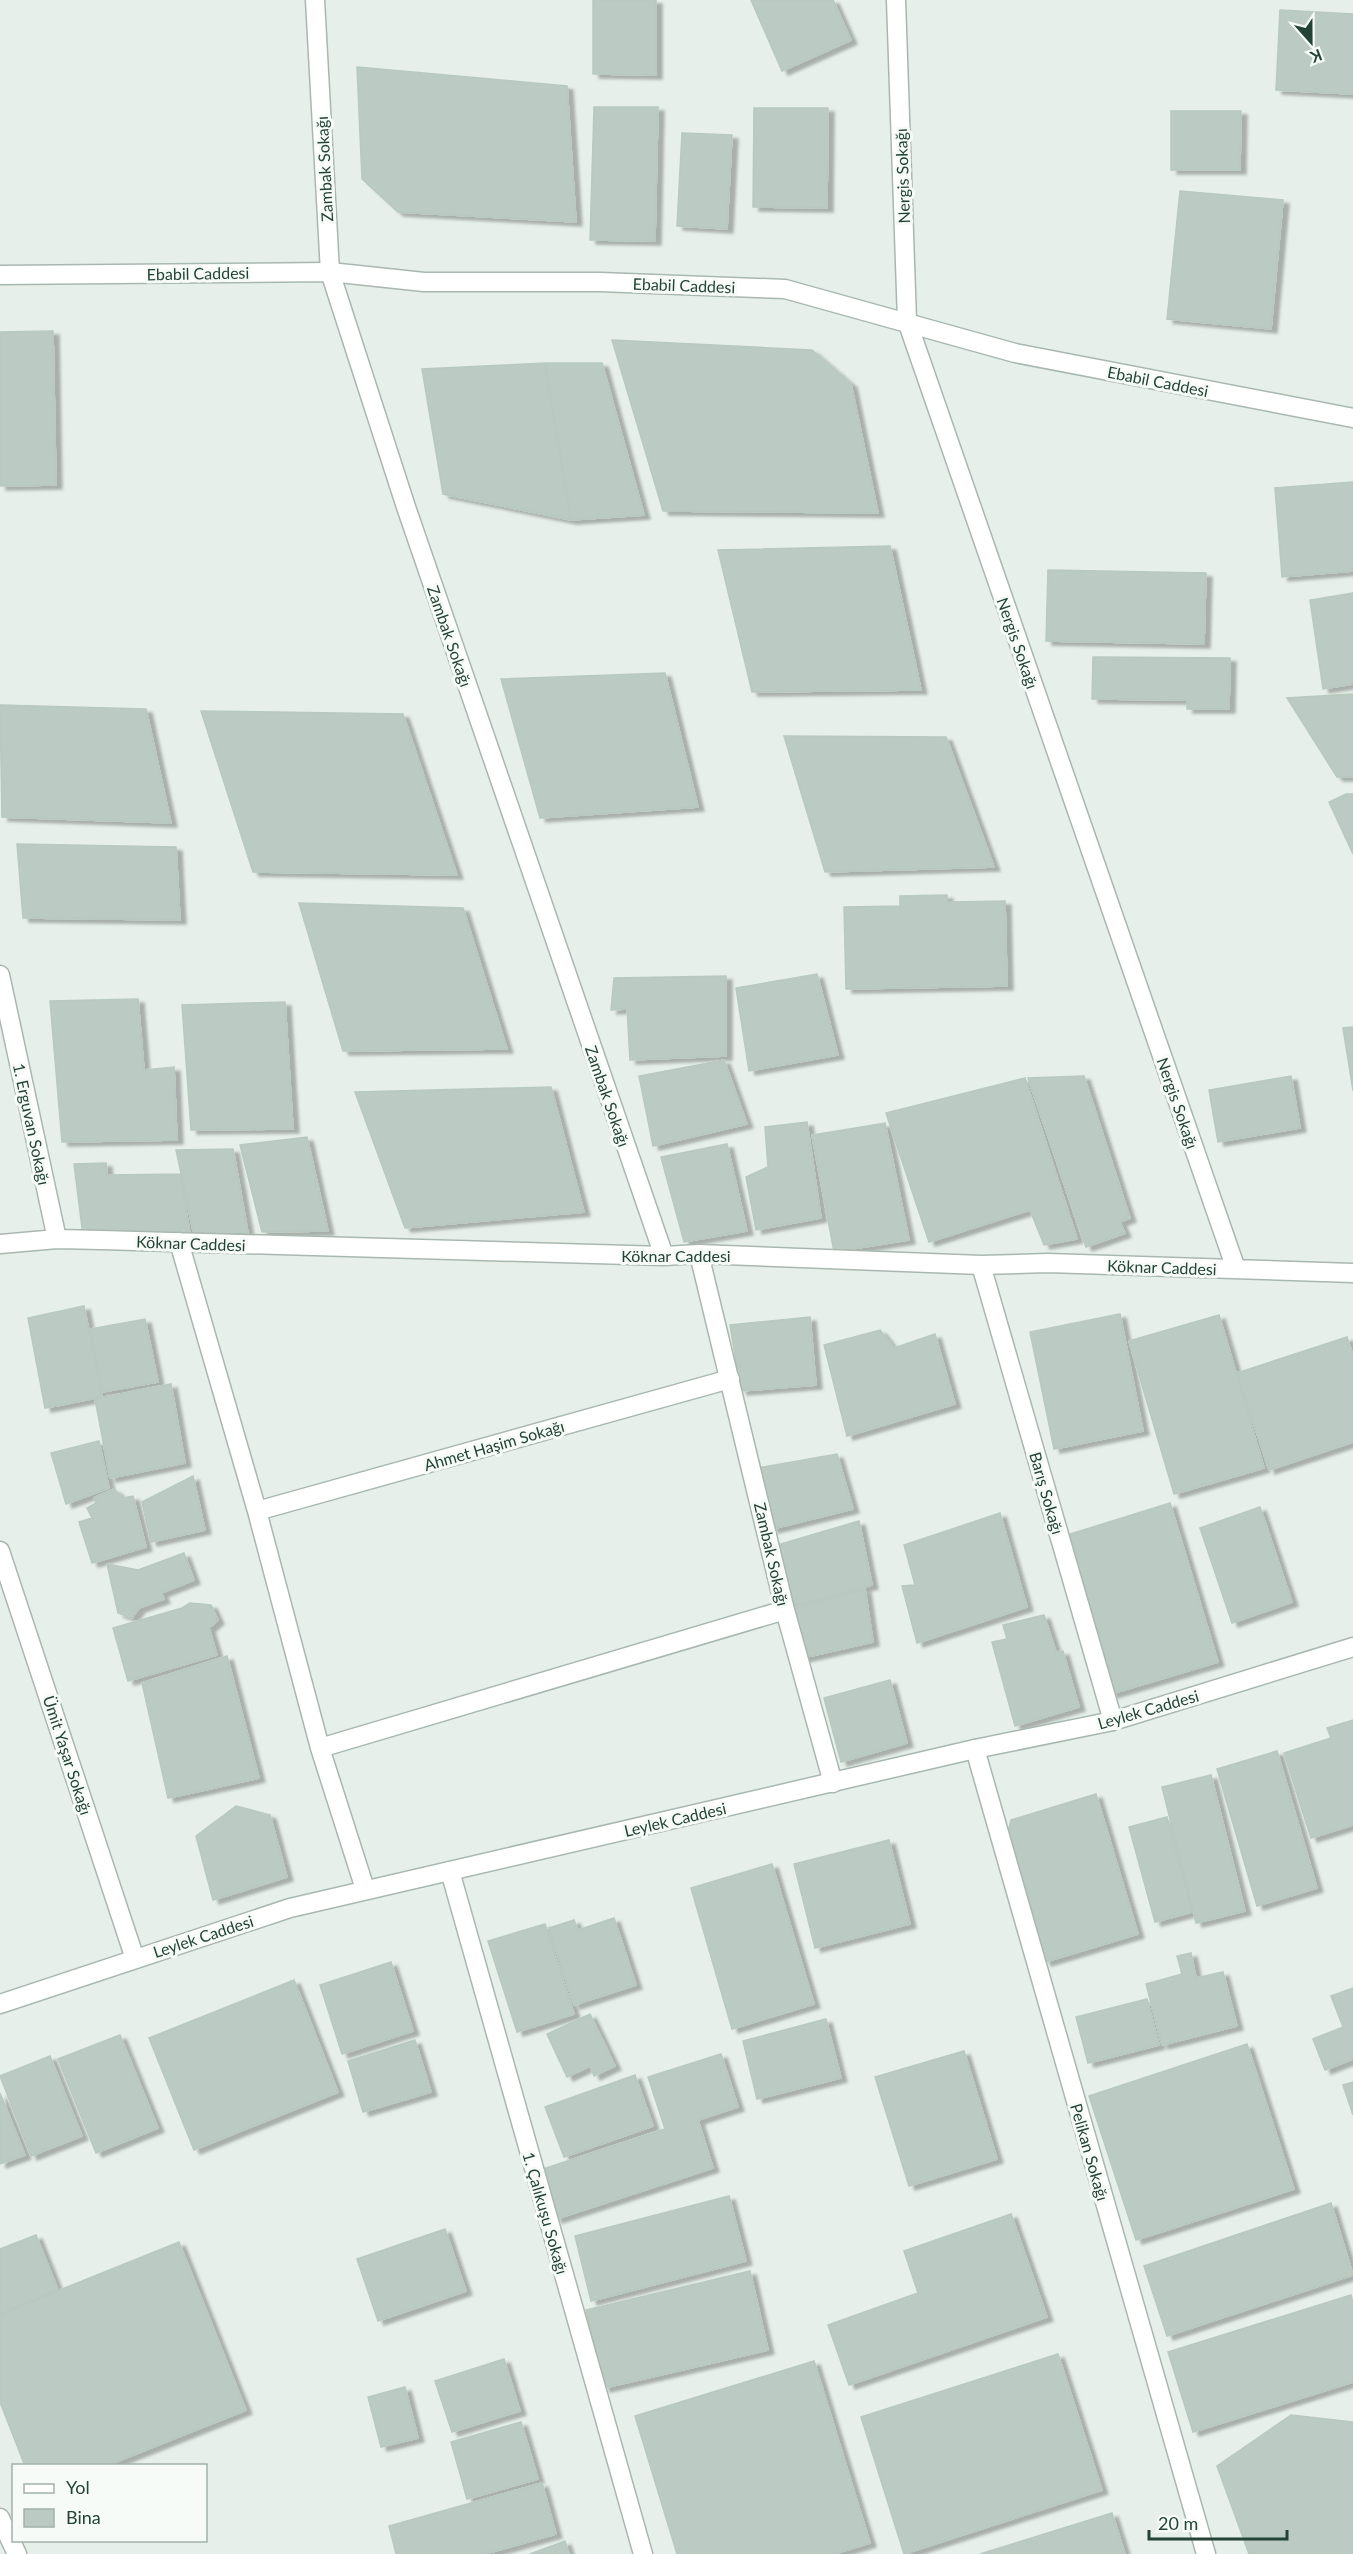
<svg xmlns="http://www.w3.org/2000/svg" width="1353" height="2554" font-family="Lato,sans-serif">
  <defs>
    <filter id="shadow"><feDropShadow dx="6" dy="4" stdDeviation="1.5" flood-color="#0004"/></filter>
  </defs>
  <rect width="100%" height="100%" fill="#e6efea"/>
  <path fill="#bbcac2" stroke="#b8c9bf" stroke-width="1.5" filter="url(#shadow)" d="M593 0H656V75L593 74Z
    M751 0H833L851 40 782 71Z
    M1280 10 1353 14V94L1276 90Z
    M357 67 567 86 576 222 398 212 362 179Z
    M594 107H658L655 241 590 240Z
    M754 108H828L827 208 753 207Z
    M1171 111H1241L1240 170H1171Z
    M682 133 732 135 727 229 677 226Z
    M1180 191 1283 200 1271 329 1167 319Z
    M53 331 56 485 0 486V332Z
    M612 340 812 350 851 384 878 513 663 511Z
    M545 363 571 520 443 494 422 369Z
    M545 363H602L644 515 571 520Z
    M1353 482V571L1282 577 1275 488Z
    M890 546 921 690 752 692 718 550Z
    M1048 570 1206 573 1204 644 1046 641Z
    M1353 593V684L1323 689 1310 600Z
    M1093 657 1230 658 1229 709H1187V700L1092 699Z
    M665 673 698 807 540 818 501 679Z
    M1353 694V777H1337L1287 698Z
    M0 705 146 709 171 823 2 817Z
    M201 711 403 714 457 875 253 872Z
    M784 736 946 737 994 867 825 872Z
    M1346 794H1353V854L1329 802Z
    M17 844 176 847 180 920 23 918Z
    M947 895V902L1005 901 1007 986 846 989 844 907 900 906V896Z
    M299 903 463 908 507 1049 343 1051Z
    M817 974 838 1055 749 1071 736 988Z
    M726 976V1056L630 1060 627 1009 611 1010 614 978Z
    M138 999 144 1070 174 1067 177 1140 62 1142 50 1001Z
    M285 1002 293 1129 191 1130 182 1005Z
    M1353 1027V1091L1343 1028Z
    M724 1060 747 1124 653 1146 639 1076Z
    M1084 1076 1130 1218 1120 1222 1125 1233 1086 1247 1028 1078Z
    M1291 1076 1300 1128 1218 1142 1209 1090Z
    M1025 1078 1077 1239 1044 1245 1030 1210 929 1242 886 1113Z
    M551 1087 584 1212 405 1228 355 1092Z
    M807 1122 821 1218 756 1230 746 1177 768 1167 765 1127Z
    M885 1123 909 1240 834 1252 812 1135Z
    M307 1137 328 1231 262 1232 240 1145Z
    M727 1144 747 1231 684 1242 661 1157Z
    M233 1149 248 1233 194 1235 176 1150Z
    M106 1163 107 1175 180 1174 190 1234 83 1236 74 1164Z
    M84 1306 102 1397 45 1408 28 1318Z
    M1120 1314 1143 1431 1054 1449 1030 1332Z
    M1219 1315 1264 1468 1174 1494 1129 1341Z
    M810 1317 816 1385 741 1391 730 1325Z
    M145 1319 158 1382 103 1392 90 1329Z
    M880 1330 894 1348 935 1334 955 1404 847 1436 824 1345Z
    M1347 1337 1353 1356V1442L1269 1470 1237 1373Z
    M171 1384 185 1463 110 1478 95 1399Z
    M99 1441 109 1488 66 1504 51 1453Z
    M837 1454 853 1509 772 1529 757 1468Z
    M193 1476 205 1530 151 1542 142 1502Z
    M114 1489 123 1498 133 1496 146 1547 92 1563 79 1522 92 1518 87 1508 96 1503 94 1498Z
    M1170 1503 1218 1662 1111 1694 1064 1536Z
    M1260 1507 1292 1602 1232 1623 1200 1528Z
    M1000 1513 1027 1607 917 1643 902 1586 915 1585 904 1545Z
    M859 1521 872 1585 788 1608 774 1546Z
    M184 1553 194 1580 161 1593 164 1599 139 1608 132 1618 118 1613 107 1564 138 1570Z
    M865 1589 873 1642 802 1658 790 1610Z
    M190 1603 211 1605 218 1620 209 1628 217 1655 128 1681 113 1628 182 1608Z
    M1044 1615 1056 1652 1063 1651 1079 1707 1015 1726 992 1642 1007 1639 1003 1625Z
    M227 1656 259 1778 168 1798 142 1683Z
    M890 1680 907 1743 841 1762 824 1698Z
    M1353 1720V1825L1311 1838 1284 1753 1331 1738 1327 1728Z
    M1277 1751 1317 1888 1257 1906 1217 1769Z
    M1211 1775 1245 1911 1196 1923 1162 1787Z
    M1096 1794 1138 1934 1045 1962 1007 1837 1011 1820Z
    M236 1806 270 1815 287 1877 213 1900 196 1836Z
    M1167 1817 1192 1912 1155 1922 1129 1827Z
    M889 1840 910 1924 815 1948 794 1864Z
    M772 1864 814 2004 732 2029 691 1888Z
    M614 1918 636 1985 574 2005 549 1928 574 1920 578 1930Z
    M545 1924 574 2014 517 2032 488 1941Z
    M1191 1953 1196 1978 1223 1972 1237 2026 1162 2045 1146 1984 1182 1974 1177 1956Z
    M391 1962 413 2031 342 2054 320 1985Z
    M294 1980 338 2092 194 2150 149 2038Z
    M1353 1988V2059L1325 2070 1313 2039 1343 2027 1331 1996Z
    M1147 1999 1159 2045 1088 2063 1076 2017Z
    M590 2014 615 2066 594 2076 590 2066 567 2077 547 2034Z
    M826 2019 841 2078 757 2099 743 2041Z
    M120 2035 158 2128 96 2153 58 2059Z
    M415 2040 431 2092 363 2112 348 2061Z
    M1247 2044 1294 2189 1136 2240 1089 2096Z
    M964 2051 997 2159 909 2186 875 2077Z
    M721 2054 738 2107 698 2120 713 2168 556 2219 540 2170 665 2129 648 2077Z
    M50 2056 82 2136 31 2156 0 2076Z
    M635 2075 653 2126 564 2157 545 2107Z
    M1353 2082V2115L1343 2085Z
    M0 2093 25 2155 0 2164Z
    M729 2196 746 2261 591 2301 575 2236Z
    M1331 2203 1353 2275 1167 2336 1144 2266Z
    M1011 2214 1047 2317 849 2385 828 2325 918 2293 904 2251Z
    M445 2229 466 2291 378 2321 357 2259Z
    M36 2235 58 2290 0 2314V2249Z
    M179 2242 246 2410 106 2466H25L0 2402V2314Z
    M750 2271 768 2350 604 2388 586 2310Z
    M1351 2295 1353 2303V2382L1193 2432 1168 2352Z
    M1058 2354 1102 2490 904 2554 861 2417Z
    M504 2359 520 2411 452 2432 435 2381Z
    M814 2361 870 2543 834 2554H677L635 2416Z
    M405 2387 418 2438 381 2447 368 2397Z
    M1291 2415 1353 2422V2554H1249L1217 2466Z
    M521 2422 538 2479 467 2499 451 2442Z
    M542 2483 556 2534 485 2554H396L389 2526Z
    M1112 2513 1125 2554H980Z
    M565 2541 569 2554H530Z"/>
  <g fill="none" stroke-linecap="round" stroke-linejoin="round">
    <g stroke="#a8b8b0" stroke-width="21">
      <path id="minor" d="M315 0 330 272 406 507 664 1256
        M896 0 907 321 1236 1269
        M0 975 57 1239
        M179 1242 257 1511 320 1748 365 1889
        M0 1244 57 1239 101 1240 664 1256 699 1254 981 1265 1048 1263 1353 1273
        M699 1254 785 1610 833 1783
        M981 1265 1113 1721
        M257 1511 730 1379
        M0 1551 135 1959
        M320 1748 785 1610
        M975 1749 1206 2554
        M450 1871 643 2554"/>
    </g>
    <g stroke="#a8b8b0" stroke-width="21">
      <path id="tertiary" d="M0 275 330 272 424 282H600L785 289 1015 353 1353 418
        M0 2004 290 1908 975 1749 1113 1721 1353 1647
        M0 2518 17 2554"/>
    </g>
    <use href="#minor" stroke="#fff" stroke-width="18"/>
    <use href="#tertiary" stroke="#fff" stroke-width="18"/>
  </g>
  <g text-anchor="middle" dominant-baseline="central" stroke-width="6" stroke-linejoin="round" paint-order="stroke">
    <g font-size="16" fill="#234335" stroke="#f7fbf8">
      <text transform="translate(324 169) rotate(-93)">Zambak Sokağı</text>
      <text transform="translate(902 176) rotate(-92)">Nergis Sokağı</text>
      <text transform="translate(198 273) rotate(-1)">Ebabil Caddesi</text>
      <text transform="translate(684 285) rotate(2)">Ebabil Caddesi</text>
      <text transform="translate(1158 381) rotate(11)">Ebabil Caddesi</text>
      <text transform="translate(450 636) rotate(71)">Zambak Sokağı</text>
      <text transform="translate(1018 643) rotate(71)">Nergis Sokağı</text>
      <text transform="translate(608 1096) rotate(71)">Zambak Sokağı</text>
      <text transform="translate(1178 1103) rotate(71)">Nergis Sokağı</text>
      <text transform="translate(32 1124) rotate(78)">1. Erguvan Sokağı</text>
      <text transform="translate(191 1243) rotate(2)">Köknar Caddesi</text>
      <text x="676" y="1255">Köknar Caddesi</text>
      <text transform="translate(1162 1267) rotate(2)">Köknar Caddesi</text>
      <text transform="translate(494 1445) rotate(-16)">Ahmet Haşim Sokağı</text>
      <text transform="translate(1047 1493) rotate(74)">Barış Sokağı</text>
      <text transform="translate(772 1554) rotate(77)">Zambak Sokağı</text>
      <text transform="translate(1148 1709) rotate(-16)">Leylek Caddesi</text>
      <text transform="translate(68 1755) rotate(72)">Ümit Yaşar Sokağı</text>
      <text transform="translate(675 1819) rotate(-13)">Leylek Caddesi</text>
      <text transform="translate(203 1936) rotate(-18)">Leylek Caddesi</text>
      <text transform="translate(1090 2152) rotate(74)">Pelikan Sokağı</text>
      <text transform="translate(546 2213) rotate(74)">1. Çalıkuşu Sokağı</text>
    </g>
  </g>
  <rect x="12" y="2464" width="195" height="78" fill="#f7fbf8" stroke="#a2b1aa" stroke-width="1.5"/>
  <rect x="24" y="2484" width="30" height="9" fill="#ffffff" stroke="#a2b1aa" stroke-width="1.5"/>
  <text x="66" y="2494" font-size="18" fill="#234335">Yol</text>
  <rect x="24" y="2509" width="30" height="18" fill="#bbcac2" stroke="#a2b1aa" stroke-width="1.5"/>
  <text x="66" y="2524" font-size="18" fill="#234335">Bina</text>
  <g transform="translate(1311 42) rotate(159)" stroke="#f7fbf8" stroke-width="4.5" paint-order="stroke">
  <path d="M0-4.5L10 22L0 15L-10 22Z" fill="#234335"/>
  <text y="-9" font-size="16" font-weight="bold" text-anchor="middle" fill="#234335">K</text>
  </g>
  <path d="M1149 2530v9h138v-9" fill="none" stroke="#234335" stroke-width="3"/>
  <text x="1158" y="2530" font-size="18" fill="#234335" stroke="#f7fbf8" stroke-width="4.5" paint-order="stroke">20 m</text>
</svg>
